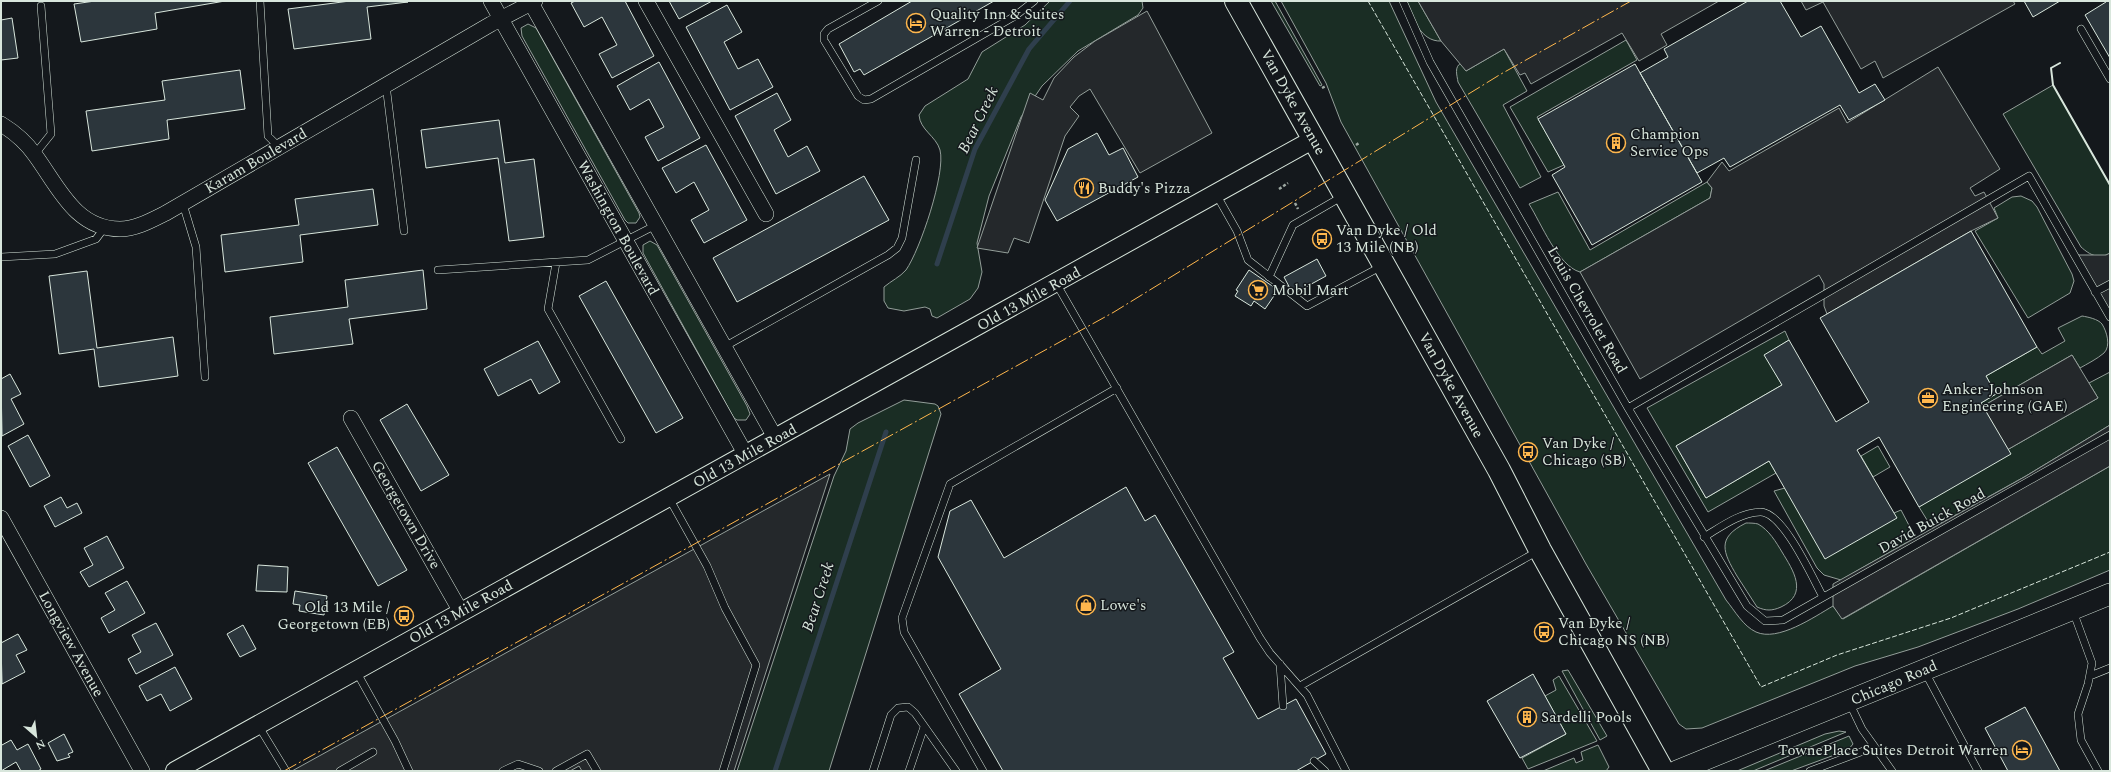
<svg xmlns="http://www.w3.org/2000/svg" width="2111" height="772" font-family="Spectral,serif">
  <rect width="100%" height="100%" fill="#14181c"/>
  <path fill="#1a2d24" stroke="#939e99" d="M1050 1H1142L1143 8 1138 15 1078 51 1042 86 1021 117 989 196 977 243 982 272 978 288 970 299 937 318 932 316 930 309 925 307 904 311 888 308 884 301V287C891 281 900 277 906 270 920 250 946 173 940 150 936 136 920 130 919 115L925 106 968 79 982 52 1025 25Z
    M1271 1H1275L1322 85 1320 86Z
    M1281 1H1389L1436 102 1726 600C1735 611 1743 626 1756 632 1778 642 1814 617 1833 606L1843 619 2110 466V570L2018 609 1918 647 1855 666 1702 728 1686 729 1679 724 1586 564 1341 122 1326 83Z
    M1405 1H1418L1441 41C1421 42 1412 17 1405 1Z
    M528 24 536 28 639 213 640 217 636 223H628L625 220 522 36 521 28Z
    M1626 40 1637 60 1537 117 1564 165 1548 172 1510 107Z
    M1504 49 1527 91 1503 105 1541 177 1520 188 1458 82C1457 75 1454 67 1461 63L1466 71Z
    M2053 85 2110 185V253C2099 260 2090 255 2081 247L2003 114Z
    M1707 182 1712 188 1710 198 1580 272C1558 266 1541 223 1529 204L1558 192 1590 250Z
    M2021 196 2032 201 2037 207 2072 274 2074 281 2070 293 2028 318 1975 231 1998 218 1994 208 2012 197Z
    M650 241 657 245 747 406 750 414 746 420H737L734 418 643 253V245Z
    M2082 316C2088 317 2098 319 2102 324 2107 332 2111 346 2104 353 2097 359 2087 364 2080 368L2072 355 1983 406 1981 403 1996 394 1986 376 2037 347 2042 354 2065 341 2058 328Z
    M1785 331 1789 340 1765 355 1782 385 1676 446 1706 498 1769 461 1776 473 1708 512 1647 408Z
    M2110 372V425L2026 476 1932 528 1919 507 2007 450 2098 398 2089 383Z
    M904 400 935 404 938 406 941 414 829 771H737L834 476 846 451 850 429 858 423Z
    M1878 446 1890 467 1873 477 1861 456Z
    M1785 488 1894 513 1901 510 1912 531 1909 541 1841 580 1824 575 1817 568 1774 491Z
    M1746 523C1749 523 1755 523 1758 524 1769 530 1776 542 1782 552 1793 570 1809 594 1781 607 1772 611 1766 611 1757 607 1750 597 1744 586 1737 576 1723 552 1716 538 1746 523Z
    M1568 670 1607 736 1600 740 1562 671Z
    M1559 676 1597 741 1528 769 1522 758 1566 734 1545 696 1556 690 1553 680Z
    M1839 731 1846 732 1753 771H1737L1825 734Z
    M1849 736 1853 744 1848 750 1791 771H1764Z
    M1598 745 1609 767 1606 771H1543L1574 758 1576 763 1583 760 1581 752Z"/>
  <path fill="#24282b" stroke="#939e99" d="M1418 1H1719L1661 34 1667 45 1639 61 1622 33 1531 84 1525 73 1520 75 1504 49 1466 71 1441 41Z
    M1801 1H2013L2015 4 1883 78 1875 61 1861 69 1823 2 1806 10Z
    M1147 11 1212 133 1140 173 1090 89 1079 96 1070 107 1079 116 1065 136 1029 243 1014 238 1008 253 977 248 1030 93 1043 100 1054 78 1074 57 1095 41Z
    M1938 67 2000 169 1970 188 1975 196 1984 192 1998 218 1971 231 1827 314 1824 306V284L1819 275 1640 379 1580 272 1710 198 1712 188 1707 182 1722 162 1729 171 1839 108 1847 123Z
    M2110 253V317L2075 255H2106Z
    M2072 355 2098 398 2007 450 1983 406Z
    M2110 425V466L1842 619 1833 606V584L2026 476Z
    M830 474 734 771H582L579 766 570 771H292Z"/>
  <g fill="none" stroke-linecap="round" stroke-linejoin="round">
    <path stroke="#2f3f4d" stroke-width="5" d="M937 264 975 149 1029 49 1070 1
      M775 771 886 432"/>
  </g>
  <path fill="#2c363c" stroke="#d8e6dc" d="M95 1H225L155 13 157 29 81 42 74 4Z
    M350 1 408 2 367 7 371 39 294 49 288 9Z
    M575 1H625L654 56 612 78 599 54 617 45 602 17 584 27 571 3Z
    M669 1H712L679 19Z
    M912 1H994L864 75 860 69 854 72 839 44Z
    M1748 1H1780L1801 37 1821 26 1859 93 1875 84 1885 100 1849 120 1840 105 1730 167 1724 158 1697 173 1640 73 1668 57 1664 49Z
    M2024 1H2060L2033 17Z
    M2105 1H2110V58L2085 15 2106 2Z
    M727 5 742 32 724 42 738 69 758 59 773 87 730 110 686 27Z
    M12 18 18 58 1 60V20Z
    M659 62 700 138 658 161 645 137 664 127 649 99 630 110 617 86Z
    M1635 64 1702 182 1592 245 1552 175 1565 167 1538 119Z
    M240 70 245 109 167 120 169 139 92 151 86 111 165 100 162 81Z
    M777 93 791 120 774 130 788 157 807 146 820 171 776 194 735 116Z
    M499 120 505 163 534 159 544 237 509 241 498 158 426 168 421 130Z
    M1097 133 1109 155 1123 148 1138 177 1057 221 1045 200 1068 149Z
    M706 145 747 220 704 243 691 220 709 210 694 182 676 193 662 168Z
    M864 176 889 220 737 302 713 258Z
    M373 189 378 225 300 235 303 262 225 272 221 235 299 225 295 199Z
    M1971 231 2037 347 1986 376 1996 394 1981 403 2011 454 1919 507 1879 437 1857 450 1897 518 1825 559 1769 461 1706 498 1676 446 1782 385 1764 355 1789 340 1836 422 1869 402 1820 318Z
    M1317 259 1326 276 1293 294 1284 277Z
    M423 270 427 309 349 319 353 344 274 354 270 317 348 307 345 280Z
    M1249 270 1278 290 1265 309 1254 301 1251 306 1235 296 1238 291 1236 290Z
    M87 271 97 348 173 337 178 376 99 387 94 349 59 354 49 276Z
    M606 281 683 418 656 433 579 296Z
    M538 341 560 382 539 394 531 379 498 396 484 369Z
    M10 374 21 394 11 399 24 424 2 436 1 379Z
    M407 404 449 475 421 491 380 420Z
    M28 435 50 476 30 487 8 446Z
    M337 447 407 570 378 586 308 463Z
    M1126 487 1145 521 1155 515 1234 652 1223 658 1258 719 1296 699 1326 754 1296 771H1003L959 694 1001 669 938 557 950 511 971 500 1004 558Z
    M61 497 67 508 77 503 82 513 55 527 44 506Z
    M107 536 124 568 89 587 80 572 93 565 84 548Z
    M258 565 288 567 287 592 256 591Z
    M127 581 145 613 109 633 101 618 115 610 105 593Z
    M295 591 327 596 324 615 299 611 300 605 293 604Z
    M156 623 173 655 136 674 128 659 141 652 132 635Z
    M243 625 256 649 240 657 227 634Z
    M18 634 27 650 16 655 25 672 2 684 1 643Z
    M175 667 192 699 170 711 161 694 147 701 139 686Z
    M1533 674 1566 734 1520 758 1487 701Z
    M2025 707 2060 771H2008L1985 728Z
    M64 734 73 752 68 754 70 757 57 761 48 743Z
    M11 740 17 750 28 744 41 769 38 771H21L16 762 1 771V743L2 745Z"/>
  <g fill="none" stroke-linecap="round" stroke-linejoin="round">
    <g stroke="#d8e6dc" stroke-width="8">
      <path id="service" d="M260 1 268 136 279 147
        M878 1 828 29 824 34V40L858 96 864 100 871 99 1015 16 1034 1
        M1403 1 1430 62 1628 408 1747 606 1765 621 1783 620 2110 435
        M2081 29 2110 79
        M386 85 404 231
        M35 154 51 134 41 6
        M1216 194 1237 231 1248 260 1307 306 1382 266
        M183 204 196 247 205 377
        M1 257 55 254 96 239 105 227
        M556 263 548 309 621 439
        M438 270 588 260 656 225
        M1269 277 1293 225 1343 196
        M1056 283 1260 638 1270 653 1307 695 1346 771
        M2095 292 2110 284
        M724 347 888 255 897 248 902 238 916 160
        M1628 408 2029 176 2110 317
        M669 498 707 566 725 608 756 665 723 771
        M1704 537C1721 527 1739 513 1760 512 1783 511 1813 579 1823 597
        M2073 611 2092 663 2088 684 2078 714 2081 740 2098 771
        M1280 664 1283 706
        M356 671 395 741 409 771
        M1925 672 1978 771
        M2090 676 2110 668
        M1300 686 1538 551
        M1849 702 1862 729 1892 771
        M258 725 286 771
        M1314 761 1325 771
        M340 771 373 752
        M503 771 518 764 539 771
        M556 771 587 754 597 771
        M873 771 891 715 898 708 908 707 915 713 956 771
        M909 771 924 727
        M983 771 904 632 902 618 950 484 1117 388
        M1810 771 1874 747"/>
    </g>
    <g stroke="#d8e6dc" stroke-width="16">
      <path id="minor" d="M491 1 746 455
        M530 1 776 439
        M646 1 766 214
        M1 124C14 132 26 142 35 155 58 186 75 229 120 229 136 229 152 220 166 213L491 24 535 1
        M351 418 461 612
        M1 518 142 771"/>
    </g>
    <g stroke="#d8e6dc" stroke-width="20">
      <path id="tertiary" d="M175 771 1314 139"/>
    </g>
    <g stroke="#d8e6dc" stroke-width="22">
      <path id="secondary" d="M1677 771 2110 594"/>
    </g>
    <g stroke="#d8e6dc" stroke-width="24">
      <path id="primary" d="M1236 1 1499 470 1540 550 1663 771"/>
    </g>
    <path stroke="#9da8a2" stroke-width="2.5" stroke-dasharray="3 2" stroke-linecap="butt" d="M1322 88 1326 86
      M1356 145 1359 143
      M1279 189 1288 183
      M1295 203 1298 209"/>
    <use href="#service" stroke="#14181c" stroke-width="7"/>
    <use href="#minor" stroke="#14181c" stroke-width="15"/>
    <use href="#tertiary" stroke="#14181c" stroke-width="18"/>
    <use href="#secondary" stroke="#14181c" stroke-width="21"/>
    <use href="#primary" stroke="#14181c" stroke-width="22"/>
    <path stroke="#d8e6dc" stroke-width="1" stroke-dasharray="5 2" stroke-linecap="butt" d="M1368 1 1761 687 1837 655 1951 618 2110 552"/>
    <path stroke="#d8e6dc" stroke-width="2" d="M2060 63 2051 68 2053 85 2110 185"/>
    <path stroke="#ffb74d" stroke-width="1" stroke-dasharray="14 3 2 3" stroke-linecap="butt" d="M284 771 1114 312 1501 74 1631 1"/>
  </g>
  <defs>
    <g id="hotel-ring" transform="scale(1)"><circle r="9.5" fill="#14181c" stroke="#ffb74d" stroke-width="1.5"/><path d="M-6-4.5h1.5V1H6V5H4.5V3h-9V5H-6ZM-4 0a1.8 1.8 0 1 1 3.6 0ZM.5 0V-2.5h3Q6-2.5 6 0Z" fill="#ffb74d"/></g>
    <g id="building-ring" transform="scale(1)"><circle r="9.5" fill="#14181c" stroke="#ffb74d" stroke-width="1.5"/><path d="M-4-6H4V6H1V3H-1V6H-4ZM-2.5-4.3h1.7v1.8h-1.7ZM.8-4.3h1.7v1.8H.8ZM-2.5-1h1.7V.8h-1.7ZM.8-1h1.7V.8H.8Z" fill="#ffb74d"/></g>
    <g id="restaurant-ring" transform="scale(1)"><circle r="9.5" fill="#14181c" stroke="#ffb74d" stroke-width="1.5"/><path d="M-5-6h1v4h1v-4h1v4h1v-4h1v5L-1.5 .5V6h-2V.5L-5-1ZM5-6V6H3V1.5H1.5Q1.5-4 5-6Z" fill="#ffb74d"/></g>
    <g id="bus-ring" transform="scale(1)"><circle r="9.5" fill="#14181c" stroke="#ffb74d" stroke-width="1.5"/><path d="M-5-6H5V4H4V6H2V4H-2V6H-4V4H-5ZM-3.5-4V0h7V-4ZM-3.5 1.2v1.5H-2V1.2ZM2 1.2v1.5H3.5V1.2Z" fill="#ffb74d"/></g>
    <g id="supermarket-ring" transform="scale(1)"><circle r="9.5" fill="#14181c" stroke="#ffb74d" stroke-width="1.5"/><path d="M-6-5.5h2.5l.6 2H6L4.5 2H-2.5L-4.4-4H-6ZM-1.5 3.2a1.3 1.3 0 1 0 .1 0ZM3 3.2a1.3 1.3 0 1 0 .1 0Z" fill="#ffb74d"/></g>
    <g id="office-ring" transform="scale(1)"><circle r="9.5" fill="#14181c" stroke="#ffb74d" stroke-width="1.5"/><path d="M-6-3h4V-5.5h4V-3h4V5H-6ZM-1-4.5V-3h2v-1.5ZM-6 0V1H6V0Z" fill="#ffb74d"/></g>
    <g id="shop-ring" transform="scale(1)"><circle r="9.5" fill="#14181c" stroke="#ffb74d" stroke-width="1.5"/><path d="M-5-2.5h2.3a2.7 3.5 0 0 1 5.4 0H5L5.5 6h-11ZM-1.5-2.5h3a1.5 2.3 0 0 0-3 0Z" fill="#ffb74d"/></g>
  </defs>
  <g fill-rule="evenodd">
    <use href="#hotel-ring" x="916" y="23"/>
    <use href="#building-ring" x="1616" y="143"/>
    <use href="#restaurant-ring" x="1084" y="188"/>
    <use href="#bus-ring" x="1322" y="239"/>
    <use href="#supermarket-ring" x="1258" y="290"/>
    <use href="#office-ring" x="1928" y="398"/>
    <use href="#bus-ring" x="1528" y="452"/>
    <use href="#shop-ring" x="1086" y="605"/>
    <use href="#bus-ring" x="404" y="616"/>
    <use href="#bus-ring" x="1544" y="632"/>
    <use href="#building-ring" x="1527" y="717"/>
    <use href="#hotel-ring" x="2022" y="750"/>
  </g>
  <g text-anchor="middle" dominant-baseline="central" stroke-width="3" stroke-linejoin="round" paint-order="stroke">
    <g font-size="15" fill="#d8e6dc" stroke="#14181c" text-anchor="start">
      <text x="930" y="14">Quality Inn &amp; Suites<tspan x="930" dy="17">Warren - Detroit</tspan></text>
      <text x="1630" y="134">Champion<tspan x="1630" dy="17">Service Ops</tspan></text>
      <text x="1098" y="188">Buddy's Pizza</text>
      <text x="1336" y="230">Van Dyke / Old<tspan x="1336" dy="17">13 Mile (NB)</tspan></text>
      <text x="1272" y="290">Mobil Mart</text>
      <text x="1942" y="389">Anker-Johnson<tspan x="1942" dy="17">Engineering (GAE)</tspan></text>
      <text x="1542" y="443">Van Dyke /<tspan x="1542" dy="17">Chicago (SB)</tspan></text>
      <text x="1100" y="605">Lowe's</text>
      <text x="390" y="607" text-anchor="end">Old 13 Mile /<tspan x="390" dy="17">Georgetown (EB)</tspan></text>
      <text x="1558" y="623">Van Dyke /<tspan x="1558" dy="17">Chicago NS (NB)</tspan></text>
      <text x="1541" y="717">Sardelli Pools</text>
      <text x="2008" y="750" text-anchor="end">TownePlace Suites Detroit Warren</text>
    </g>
    <g font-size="15" fill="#d8e6dc" stroke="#14181c">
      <text transform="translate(1293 102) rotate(61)">Van Dyke Avenue</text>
      <text transform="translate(256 161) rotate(-30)">Karam Boulevard</text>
      <text transform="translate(618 228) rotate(61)">Washington Boulevard</text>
      <text transform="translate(1029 299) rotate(-29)">Old 13 Mile Road</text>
      <text transform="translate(1587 310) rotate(60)">Louis Chevrolet Road</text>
      <text transform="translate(1451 385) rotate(61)">Van Dyke Avenue</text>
      <text transform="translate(745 456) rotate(-29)">Old 13 Mile Road</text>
      <text transform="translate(406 515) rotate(60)">Georgetown Drive</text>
      <text transform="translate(1932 521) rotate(-29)">David Buick Road</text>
      <text transform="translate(461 612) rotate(-29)">Old 13 Mile Road</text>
      <text transform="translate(71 644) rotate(61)">Longview Avenue</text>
      <text transform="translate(1894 683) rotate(-23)">Chicago Road</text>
    </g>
    <g font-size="16" font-style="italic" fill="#d8e6dc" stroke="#14181c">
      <text transform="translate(978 120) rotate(-64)">Bear Creek</text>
      <text transform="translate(818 597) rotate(-72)">Bear Creek</text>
    </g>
  </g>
  <rect width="2111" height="772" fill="none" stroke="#d8e6dc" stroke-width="4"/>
  <g transform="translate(36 736) rotate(152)" stroke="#14181c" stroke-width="3" paint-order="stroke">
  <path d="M0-3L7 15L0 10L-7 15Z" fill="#d8e6dc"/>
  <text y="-6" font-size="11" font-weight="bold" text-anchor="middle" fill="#d8e6dc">N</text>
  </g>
</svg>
